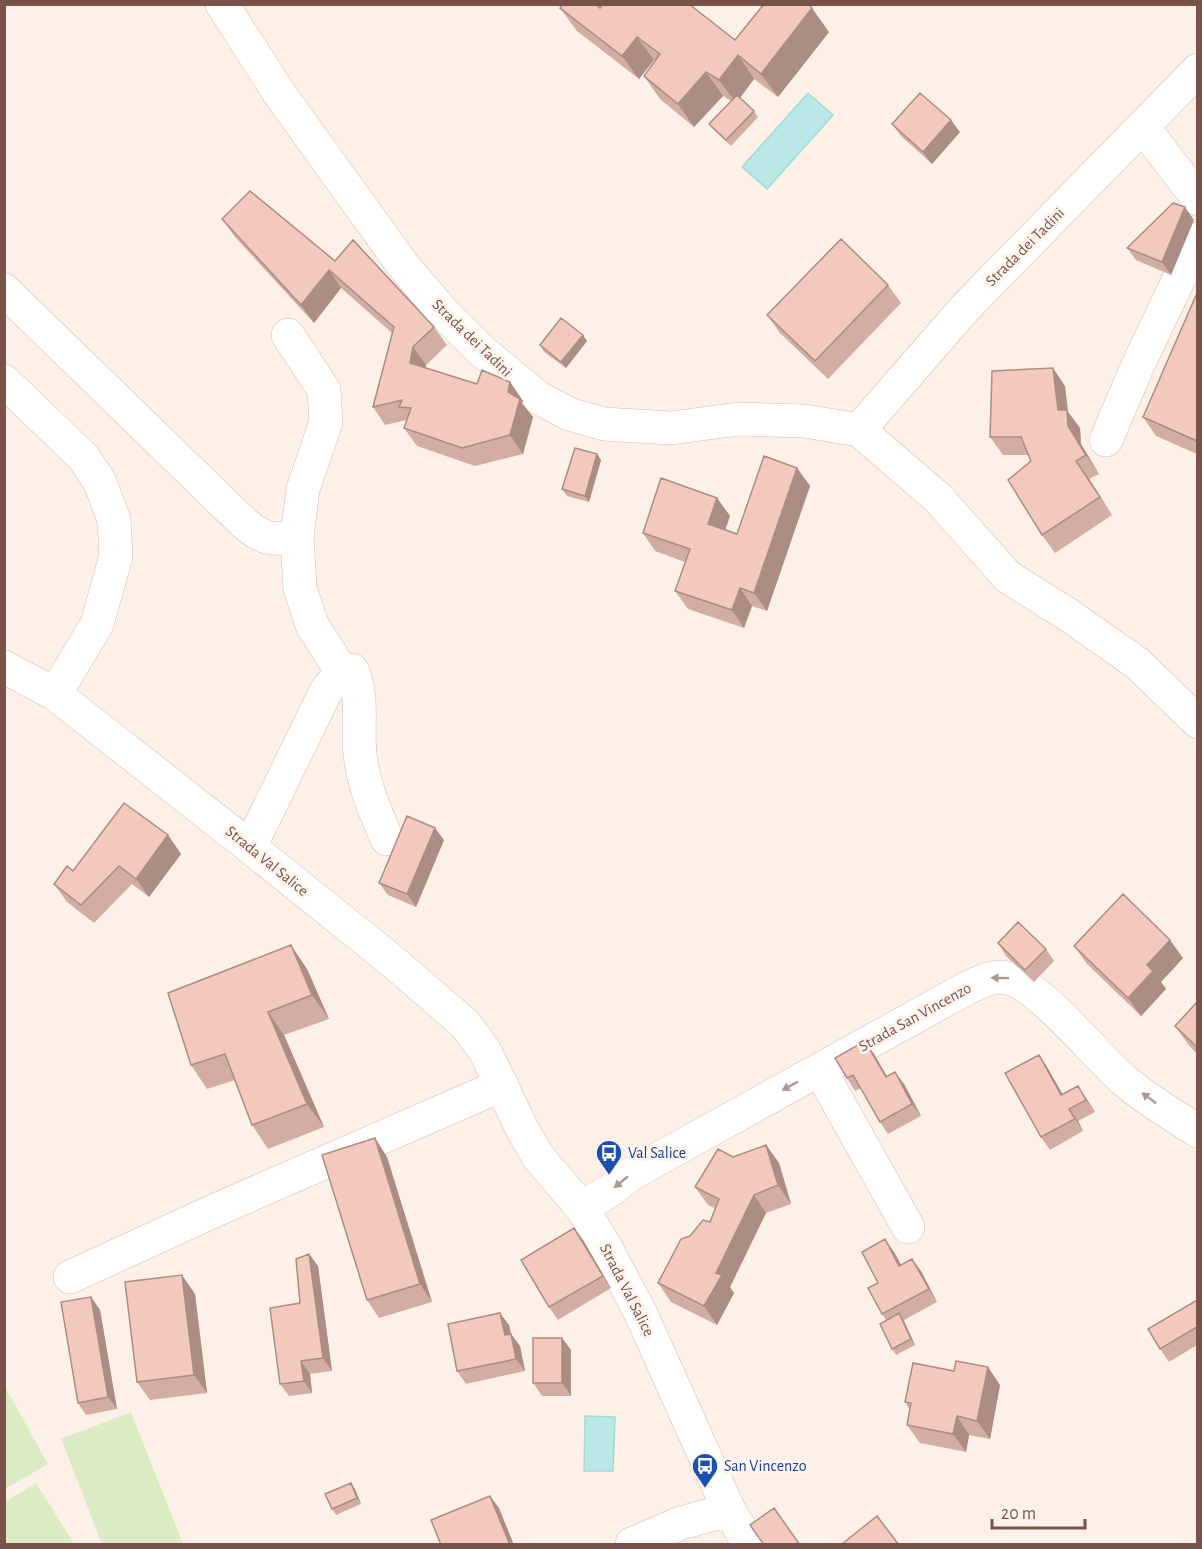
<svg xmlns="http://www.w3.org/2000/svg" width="1202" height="1549" font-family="'Alegreya Sans',sans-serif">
  <rect width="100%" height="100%" fill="#fdf1e7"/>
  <path fill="#dbecc4" d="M5 1387 48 1464 5 1489H4Z
    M131 1412 183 1544H102L61 1439Z
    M36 1483 74 1544H5V1502Z"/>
  <path fill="#bae8e7" stroke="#a0dbda" stroke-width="1.5" d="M808 93 833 115 767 189 742 167Z
    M585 1416 615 1417 613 1471H584Z"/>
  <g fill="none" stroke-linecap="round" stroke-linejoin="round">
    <g stroke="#d3b9ae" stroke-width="34">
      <path id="minor" d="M222 4 279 93 402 264 442 311 483 352 537 397 569 414 604 424 671 428 739 419 804 421 859 430
        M1198 70 965 308 859 430 938 498 1008 577 1067 614 1137 663 1198 722
        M1143 127 1198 199
        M4 290 244 523C264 540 271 540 297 537
        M4 381 84 458 100 482 114 520 116 556 97 624 55 694
        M1106 440 1138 365 1198 239
        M4 667 55 694 250 847 391 960 465 1024 485 1051 522 1129 539 1158 582 1208 606 1248 641 1314 729 1510 749 1544
        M342 672 352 670C364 695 357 726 360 754 363 784 375 811 387 839
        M250 847 326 691 342 672 312 625 300 588 297 537 303 489 326 422 324 390 288 335
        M820 1070 908 1227
        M582 1208 612 1189 631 1174 967 988C981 982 992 975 1007 978 1038 983 1098 1058 1125 1081 1147 1100 1173 1115 1198 1131
        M70 1277 218 1209 502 1085
        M632 1544 681 1523 729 1510"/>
    </g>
    <use href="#minor" stroke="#fff" stroke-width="33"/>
  </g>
  <path fill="#d2ada3" d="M560 8 735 40 829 32 778 97 754 79 740 98 754 111 758 117 731 146 714 130 709 124 731 101 723 96 694 127 660 99 644 76 655 61 654 60 639 79 577 31Z
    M892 124 960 132 932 164 901 136Z
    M222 219 335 261 434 327 447 345 426 365 425 368 477 384 510 382 523 401 522 403 533 417 523 454 475 466 417 446 404 428 407 420 385 425 373 407 392 333 341 288 314 323 235 237Z
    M1194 220 1171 275 1136 260 1127 248Z
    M888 285 901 303 828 379 780 333 767 315Z
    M1197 293V454L1156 436 1143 417Z
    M587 341 566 368 544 352 540 345Z
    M1065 386 1068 412 1080 428 1081 444 1099 474 1089 479 1112 515 1055 553 1042 535 1031 461 1028 455H1003L990 437Z
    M597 454 601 460 589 502 567 496 562 489Z
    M797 468 810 486 767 611 752 606 744 628 688 609 675 591 685 562 655 551 643 533 717 498 730 516 725 530 737 534Z
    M168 835 181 854 149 897 132 884 94 923 67 902 54 884 73 871Z
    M444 840 416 907 388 895 379 883Z
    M998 943 1046 949 1054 961 1034 982 1006 956Z
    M1074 946 1183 958 1161 982 1166 989 1141 1016 1087 964Z
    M307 969 329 1019 284 1035 324 1127 268 1149 252 1125 235 1080 207 1089 191 1065Z
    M1197 1002V1054L1188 1044 1175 1026Z
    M874 1054 887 1076 904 1084 921 1116 888 1134 880 1122 861 1088 855 1091 847 1078Z
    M1039 1055 1047 1067 1062 1094 1078 1086 1095 1112 1078 1121 1083 1131 1050 1150 1041 1137Z
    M375 1138 387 1157 432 1302 379 1318 367 1300Z
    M766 1145 779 1163 791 1204 766 1213 730 1287 734 1293 717 1325 671 1302 658 1283 690 1236 710 1222 716 1209 708 1205 695 1187 733 1157Z
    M574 1228 583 1240 611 1288 558 1320 549 1307Z
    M894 1252 901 1265 921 1271 937 1302 904 1320 915 1345 896 1355 892 1349 886 1320 882 1314 878 1283Z
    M309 1254 318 1266 332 1371 310 1374 312 1393 289 1396 280 1384 300 1303Z
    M195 1294 207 1393 150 1400 137 1382Z
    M91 1297 100 1310 117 1409 86 1415 78 1403Z
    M1197 1300V1345L1169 1362 1160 1349Z
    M509 1325 511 1334 520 1346 525 1371 466 1384 457 1371Z
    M562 1338 571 1350V1396H542L533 1383Z
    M1000 1385 990 1439 969 1435 966 1452 920 1443 907 1425 910 1410 905 1402Z
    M355 1489 361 1504 336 1515 332 1509Z"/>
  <path fill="#ab8d84" d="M812 8 829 32 778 97 761 74Z
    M637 37 654 60 639 79 622 56Z
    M738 55 754 79 736 103 719 80Z
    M706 72 723 96 694 127 678 104Z
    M951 120 960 132 932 164 923 152Z
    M1185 207 1194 220 1171 275 1162 262Z
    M329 270 341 288 314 323 301 305Z
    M583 335 587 341 566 368 561 362Z
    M413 347 426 365 422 381 410 363Z
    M1053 368 1065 386 1068 412 1080 428 1081 444 1099 474 1086 455 1058 410Z
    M510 382 523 401 522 403 533 417 523 454 510 435 508 392Z
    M597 454 601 460 589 502 585 496Z
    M1076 461 1089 479 1112 515Z
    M797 468 810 486 767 611 754 593Z
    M717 498 730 516 721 542 708 524Z
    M740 588 752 606 744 628 732 610Z
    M435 828 444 840 416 907 407 894Z
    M168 835 181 854 149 897 136 879Z
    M1170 940 1183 958 1161 982 1166 989 1141 1016 1128 998 1147 965Z
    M291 945 307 969 329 1019 312 995Z
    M268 1012 284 1035 324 1127 307 1104Z
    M865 1041 874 1054 894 1089 886 1077Z
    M1039 1055 1047 1067 1070 1107 1061 1095Z
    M895 1072 904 1084 921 1116 912 1104Z
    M1078 1086 1086 1098 1095 1112 1086 1100Z
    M1069 1109 1078 1121 1083 1131 1075 1119Z
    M375 1138 387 1157 432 1302 420 1284Z
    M766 1145 779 1163 791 1204 778 1185Z
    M754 1195 766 1213 730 1287 734 1293 717 1325 704 1306 716 1273Z
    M574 1228 583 1240 611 1288 603 1276Z
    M885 1239 894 1252 908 1278 899 1266Z
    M309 1254 318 1266 332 1371 323 1358Z
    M912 1259 921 1271 937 1302 929 1289Z
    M182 1275 195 1294 207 1393 194 1375Z
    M91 1297 100 1310 117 1409 108 1397Z
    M500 1313 509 1325 514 1348 505 1335Z
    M899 1313 903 1320 915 1345 911 1339Z
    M511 1334 520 1346 525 1371 516 1359Z
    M562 1338 571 1350V1396L562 1383Z
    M301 1361 310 1374 312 1393 304 1381Z
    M988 1367 1000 1385 990 1439 977 1421Z
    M957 1416 969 1435 966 1452 953 1434Z
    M351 1483 355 1489 361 1504 357 1498Z
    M490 1496 499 1508 514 1545H510Z"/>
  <path fill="#f4c9bd" stroke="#ab8d84" stroke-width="1.5" d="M563 4H596L600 8 603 4H689L735 40 764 4H808L812 8 761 74 738 55 719 80 706 72 678 104 644 76 660 54 637 37 622 56 560 8Z
    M920 93 951 120 923 152 892 124Z
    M737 95 754 111 726 140 709 124Z
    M250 191 335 261 353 240 434 327 413 347 410 363 477 384 482 370 510 382 508 392 520 399 510 435 462 448 404 428 411 408 399 407 402 400 373 407 394 327 329 270 301 305 222 219Z
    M1173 203 1185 207 1162 262 1127 248Z
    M841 239 888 285 815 361 767 315Z
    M1197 293V441L1143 417Z
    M561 318 583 335 561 362 540 345Z
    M1053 368 1058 410H1067L1068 426 1086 455 1076 461 1100 497 1042 535 1008 480 1031 461 1021 437H990L992 371Z
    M575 448 597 454 585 496 562 489Z
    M764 456 797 468 754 593 740 588 732 610 675 591 690 549 643 533 661 478 717 498 708 524 737 534Z
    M124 803 168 835 136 879 119 866 81 905 54 884 67 866 73 871Z
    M407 816 435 828 407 894 379 883Z
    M1123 894 1170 940 1147 965 1153 971 1128 998 1074 946Z
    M1018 922 1046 949 1025 970 998 943Z
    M291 945 312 995 268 1012 307 1104 252 1125 225 1054 191 1065 168 993Z
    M1197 1002V1047L1175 1026Z
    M865 1041 886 1077 895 1072 912 1104 880 1122 853 1075 847 1078 835 1058Z
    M1039 1055 1061 1095 1078 1086 1086 1100 1069 1109 1075 1119 1041 1137 1005 1073Z
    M375 1138 420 1284 367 1300 322 1155Z
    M766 1145 778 1185 754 1195 716 1273 722 1275 704 1306 658 1283 681 1239 690 1236 703 1220 710 1222 719 1199 695 1187 718 1149 733 1157Z
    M574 1228 603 1276 549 1307 521 1260Z
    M885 1239 899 1266 912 1259 929 1289 882 1314 868 1288 878 1283 862 1252Z
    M309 1254 323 1358 301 1361 304 1381 280 1384 270 1308 300 1303 296 1259Z
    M182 1275 194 1375 137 1382 125 1282Z
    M91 1297 108 1397 78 1403 61 1302Z
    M1197 1300V1327L1160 1349 1148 1329Z
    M500 1313 505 1335 511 1334 516 1359 457 1371 448 1324Z
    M899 1313 911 1339 892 1349 880 1324Z
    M533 1338H562V1383H533Z
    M956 1361 988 1367 977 1421 957 1416 953 1434 907 1425 911 1403 905 1402 913 1363 954 1371Z
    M351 1483 357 1498 332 1509 325 1494Z
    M490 1496 510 1545H441L431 1520Z
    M774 1508 800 1545H764L750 1525Z
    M877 1516 899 1545H842V1544Z"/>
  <defs><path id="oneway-solid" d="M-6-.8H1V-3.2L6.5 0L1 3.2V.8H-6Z" transform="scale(1.5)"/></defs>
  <g fill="#af9792">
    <use href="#oneway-solid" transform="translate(1000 978) rotate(-179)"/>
    <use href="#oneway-solid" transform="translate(790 1086) rotate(151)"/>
    <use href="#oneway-solid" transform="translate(1149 1098) rotate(-144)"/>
    <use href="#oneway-solid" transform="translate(621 1182) rotate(141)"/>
  </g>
  <defs>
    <g id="bus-pin" transform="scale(1.35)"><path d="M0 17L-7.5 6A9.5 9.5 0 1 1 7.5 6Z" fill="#1a4fb4" stroke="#fff5ee"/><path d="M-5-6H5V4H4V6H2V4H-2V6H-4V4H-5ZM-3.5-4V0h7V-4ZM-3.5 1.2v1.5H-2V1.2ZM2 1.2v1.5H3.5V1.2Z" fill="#fff"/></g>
  </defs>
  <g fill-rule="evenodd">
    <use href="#bus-pin" x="609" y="1153"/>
    <use href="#bus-pin" x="705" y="1466"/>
  </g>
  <g text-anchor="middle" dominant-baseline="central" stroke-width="6" stroke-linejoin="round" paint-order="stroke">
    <g font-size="16" fill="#79524a" stroke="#fff5ee">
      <text transform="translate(1025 247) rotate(-45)">Strada dei Tadini</text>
      <text transform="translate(472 338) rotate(44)">Strada dei Tadini</text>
      <text transform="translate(267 861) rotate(39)">Strada Val Salice</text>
      <text transform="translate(915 1017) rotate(-29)">Strada San Vincenzo</text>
      <text transform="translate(627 1290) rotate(63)">Strada Val Salice</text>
    </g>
    <g font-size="16" fill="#164399" stroke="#fff5ee" text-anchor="start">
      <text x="628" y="1153">Val Salice</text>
      <text x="724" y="1466">San Vincenzo</text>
    </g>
  </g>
  <rect width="1202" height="1549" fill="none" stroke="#79524a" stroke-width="12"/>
  <path d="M992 1519v9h93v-9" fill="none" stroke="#79524a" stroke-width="3"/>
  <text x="1001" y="1519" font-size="18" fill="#79524a" stroke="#fff5ee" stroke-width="4.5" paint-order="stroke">20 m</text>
</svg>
